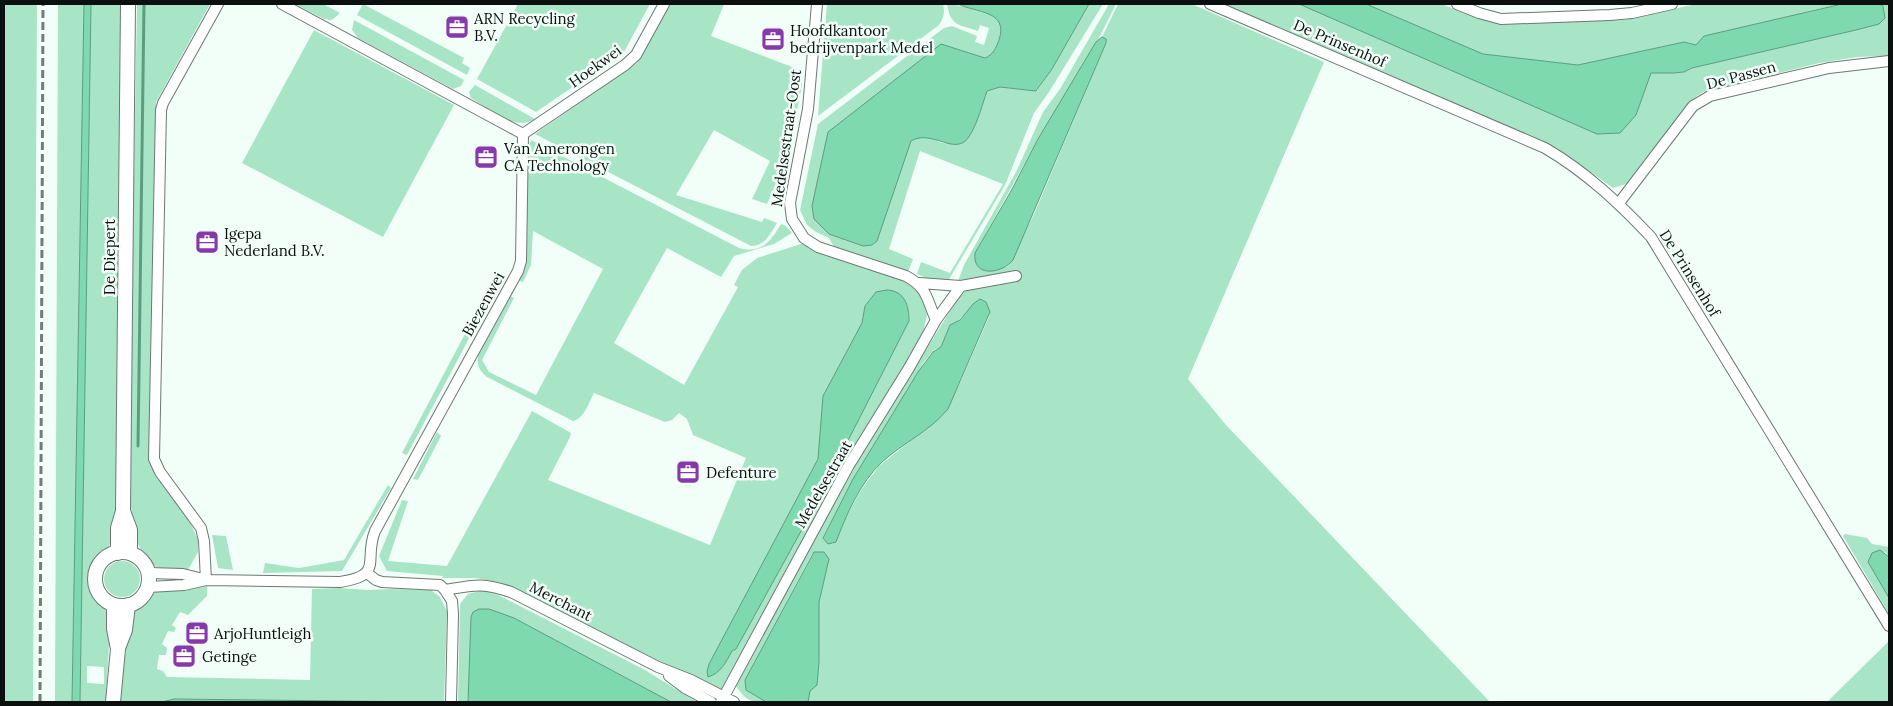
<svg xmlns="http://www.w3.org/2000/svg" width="1893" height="706" font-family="Lora,serif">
  <rect width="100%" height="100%" fill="#f2fff8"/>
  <path fill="#a7e5c6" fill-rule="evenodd" d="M4 4H37L33 702H4Z
    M58 4H84L72 702H55Z
    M91 4H123L116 505 114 533 109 546 91 565 87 578 95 600 105 608 110 624 106 702H80ZM87 666 104 667V684L87 683Z
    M137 4H210L156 102 150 464 191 524 198 540V552L188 570C178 570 167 571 157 567 128 554 131 494 129 467Z
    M295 4H323L340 13 332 20 324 19Z
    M363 4 464 58 462 63 470 68 467 75 357 15Z
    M518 4H650L624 52 536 112 477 79Z
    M669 4H724L711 36 800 70 802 85 788 156 767 204 752 199 770 161 714 130 676 195 762 222 764 218 777 223C770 234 765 246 751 246L535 134 637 63Z
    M827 4H943C945 13 944 17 939 25L818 116Z
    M947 4C955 4 990 12 996 18 1003 23 1001 33 999 40 996 49 993 55 985 58L941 44 863 246 872 245 877 241 911 141C930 129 935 146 950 143 957 142 964 139 970 136L987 91 1000 87 1037 91 1052 69 1089 4H1103L1049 92 1034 113 1005 185 948 281 928 279 917 274 921 262 950 273 1003 184 920 151 889 249 913 259 908 272 834 247 829 238 816 232 807 225 800 210 818 124 944 28 952 26 977 36 975 42 984 45 989 28 980 25 978 31C958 24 951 27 947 4Z
    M1109 4H1116L1099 38 1038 139 975 253 1006 267 1009 265 1035 212 1106 43 1104 38 1102 37 1118 4H1192L1324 62 1188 379 1226 425 1490 702H808L810 691 817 685 819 662V602L829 559 824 552 812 554 745 680 746 690 765 702C747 702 746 699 735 685L850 473 958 298 967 289 996 276 958 281 964 265 1017 170 1043 112 1060 89ZM978 300 990 312 989 317 960 383 943 415 879 466 861 490 847 515 834 543 828 544 823 537 853 479 924 362 934 350 941 347 947 332Z
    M1223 4H1299L1329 16 1636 115 1650 73H1673L1684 72 1692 68 1879 24 1883 6 1879 4H1889V56L1857 57 1819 63 1703 92 1690 101 1626 184 1613 188 1574 160 1533 137Z
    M1366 4H1441L1491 22 1502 24 1625 20 1696 4H1842L1809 11 1696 45 1684 42 1578 65 1483 54Z
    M354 20 464 80 461 86 453 89 358 38 352 30Z
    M314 30 454 105 383 237 242 163Z
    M475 85 535 119C515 132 489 109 471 98L469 92Z
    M531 140 739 248C762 254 770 242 781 224L786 226 792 233 774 244 734 256 721 277 667 248 614 343 684 385 738 287 734 285 742 270 757 258 804 243 902 279 918 288 924 300 927 315 923 333 723 691 702 682 501 583 476 578H442L443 576 387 571 379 556 402 500 408 501 388 561 447 566 532 411 571 433 570 437 548 480 710 545 746 458 693 435 687 419 679 413 672 420 665 422 594 393C589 402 584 419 573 421L487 377C479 370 477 366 478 355L510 296 514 298 482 360 489 372 536 395 603 269 533 231 531 265 523 282 518 280 525 268 529 146ZM887 290 909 311V321L810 515 736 649 709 664 818 459 823 396 862 323 865 306 876 292Z
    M484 298 489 301 407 455 402 453Z
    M437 432 441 436 418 480 413 479Z
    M388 485 391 488 342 571 263 573 265 563 299 568 344 560Z
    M1845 534 1867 538 1872 544 1889 547V557L1885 552 1868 562 1889 598V614L1843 536Z
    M212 535 226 536 233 570 218 568Z
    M104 579a18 18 0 1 1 36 0a18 18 0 1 1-36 0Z
    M207 586V596L188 615 180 612 172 625 176 628 174 632 168 631 162 644 167 648 166 655H159L157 669 163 671 167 677 310 680 312 589 339 588 368 590 391 589 431 590 440 597 447 611 444 702 174 699 162 702H119L129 625 134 610 157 591Z
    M483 590 498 595 645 670 697 702H671L514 618 469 693 468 702H458L460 604 468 594Z
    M1889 641V702H1827Z"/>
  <path fill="#7ed9af" stroke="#5c9d7f" d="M84 4H91L80 702H72Z
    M958 4H1089L1052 69 1036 91 1000 87 987 91C982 105 978 122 970 135 957 159 932 128 911 141L877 241 872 245 863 246 829 234 814 219 812 206 828 132 941 44 985 58C993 55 996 48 999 40 1009 10 976 13 958 4Z
    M1299 4H1366L1483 54 1578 65 1684 42 1696 45 1704 36 1842 4H1879L1883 6 1885 18 1879 24 1856 30 1692 68 1684 72 1673 73H1651L1636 115 1620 133 1597 134Z
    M1102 37 1106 39V43L1013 260C1002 274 972 278 975 253L1011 191 1038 139 1096 42Z
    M887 290C905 291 909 306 909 321L810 515 736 649 732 651C726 662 721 673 708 677L707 672 709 664 818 459 823 396 862 323 865 306 876 292Z
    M980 299 986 302 990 312 948 409C930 431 903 443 882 462 860 483 846 515 836 542L828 544 823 538 853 479 918 372 933 352 941 347 950 325 960 320 973 304Z
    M1880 550 1889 557V598L1868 562 1872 553Z
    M814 552H824L829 559 819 602V662L817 685 810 691 808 702H766L746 690 745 680Z
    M479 609H489L514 618 671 702H468L471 617 473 612Z
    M174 699 426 702H435H162Z"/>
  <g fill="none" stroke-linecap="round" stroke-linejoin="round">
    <path stroke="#5c9d7f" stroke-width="3" d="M138 446 144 4"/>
    <g stroke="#6b7972" stroke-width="12">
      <path id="street" d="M282 4 523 134
        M817 4 808 109 790 203 792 219 804 238 818 247 906 276C928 288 926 298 936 320
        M1210 4 1545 148C1586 172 1619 203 1651 237L1889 626
        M1457 4 1479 13 1501 19 1610 15 1632 13 1672 4
        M523 134 625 65 636 55 664 4
        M1619 203 1693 106 1710 96 1829 68 1889 61
        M919 283 961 286 1016 276
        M149 573 183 574 203 579
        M367 573 376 580 382 582 440 585 445 590C474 585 482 582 511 592L658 667 691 680 734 702
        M206 580 204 541 201 528 160 472 154 459 161 110 163 103 218 4
        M148 587 184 585 206 580 340 582C385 575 363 561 375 531L518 271 521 261 523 134
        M445 590 452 601 453 614 451 702
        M669 676 685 688 711 702
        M721 702 849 465 909 368 936 320 961 286"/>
    </g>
    <g stroke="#6b7972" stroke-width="16">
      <path id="secondary" d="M123 511 130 530V553
        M95 579a27 27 0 1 1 54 0a27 27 0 1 1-54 0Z
        M118 553V528L123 511 128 4
        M118 648 125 630 128 605
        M113 702 118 649 114 629V605"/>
    </g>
    <use href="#street" stroke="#fff" stroke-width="10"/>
    <use href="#secondary" stroke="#fff" stroke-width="14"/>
    <path stroke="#737c77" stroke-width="3" stroke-dasharray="8 4" stroke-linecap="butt" d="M40 702 43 4"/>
  </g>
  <defs>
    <g id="office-square" transform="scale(1.25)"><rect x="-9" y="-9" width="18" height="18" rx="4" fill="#8539aa" stroke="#f2fff8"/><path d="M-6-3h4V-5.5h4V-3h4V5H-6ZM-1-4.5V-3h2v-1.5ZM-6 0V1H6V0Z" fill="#fff"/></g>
  </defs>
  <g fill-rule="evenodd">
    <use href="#office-square" x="457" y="27"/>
    <use href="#office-square" x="773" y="39"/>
    <use href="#office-square" x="486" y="157"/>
    <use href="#office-square" x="207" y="242"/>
    <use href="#office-square" x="688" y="472"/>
    <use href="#office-square" x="197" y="633"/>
    <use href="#office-square" x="184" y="656"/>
  </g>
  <g text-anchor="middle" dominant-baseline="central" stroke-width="5" stroke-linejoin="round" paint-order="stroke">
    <g font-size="15" fill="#0b100e" stroke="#f2fff8" text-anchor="start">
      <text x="474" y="18">ARN Recycling<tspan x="474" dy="17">B.V.</tspan></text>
      <text x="790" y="30">Hoofdkantoor<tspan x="790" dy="17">bedrijvenpark Medel</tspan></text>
      <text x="504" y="148">Van Amerongen<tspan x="504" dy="17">CA Technology</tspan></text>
      <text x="224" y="233">Igepa<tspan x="224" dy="17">Nederland B.V.</tspan></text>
      <text x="706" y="472">Defenture</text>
      <text x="214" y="633">ArjoHuntleigh</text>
      <text x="202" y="656">Getinge</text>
    </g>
    <g font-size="15" fill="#0b100e" stroke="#f2fff8">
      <text transform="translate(1340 43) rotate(23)">De Prinsenhof</text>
      <text transform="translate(595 66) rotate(-36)">Hoekwei</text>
      <text transform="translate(1741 75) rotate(-15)">De Passen</text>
      <text transform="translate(786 138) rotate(-82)">Medelsestraat-Oost</text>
      <text transform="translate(109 257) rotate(-90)">De Diepert</text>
      <text transform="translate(1690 273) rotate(58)">De Prinsenhof</text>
      <text transform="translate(483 304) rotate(-61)">Biezenwei</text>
      <text transform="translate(823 484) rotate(-60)">Medelsestraat</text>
      <text transform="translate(561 601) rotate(27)">Merchant</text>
    </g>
  </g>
  <rect width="1893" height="706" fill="none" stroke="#0b100e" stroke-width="10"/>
</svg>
